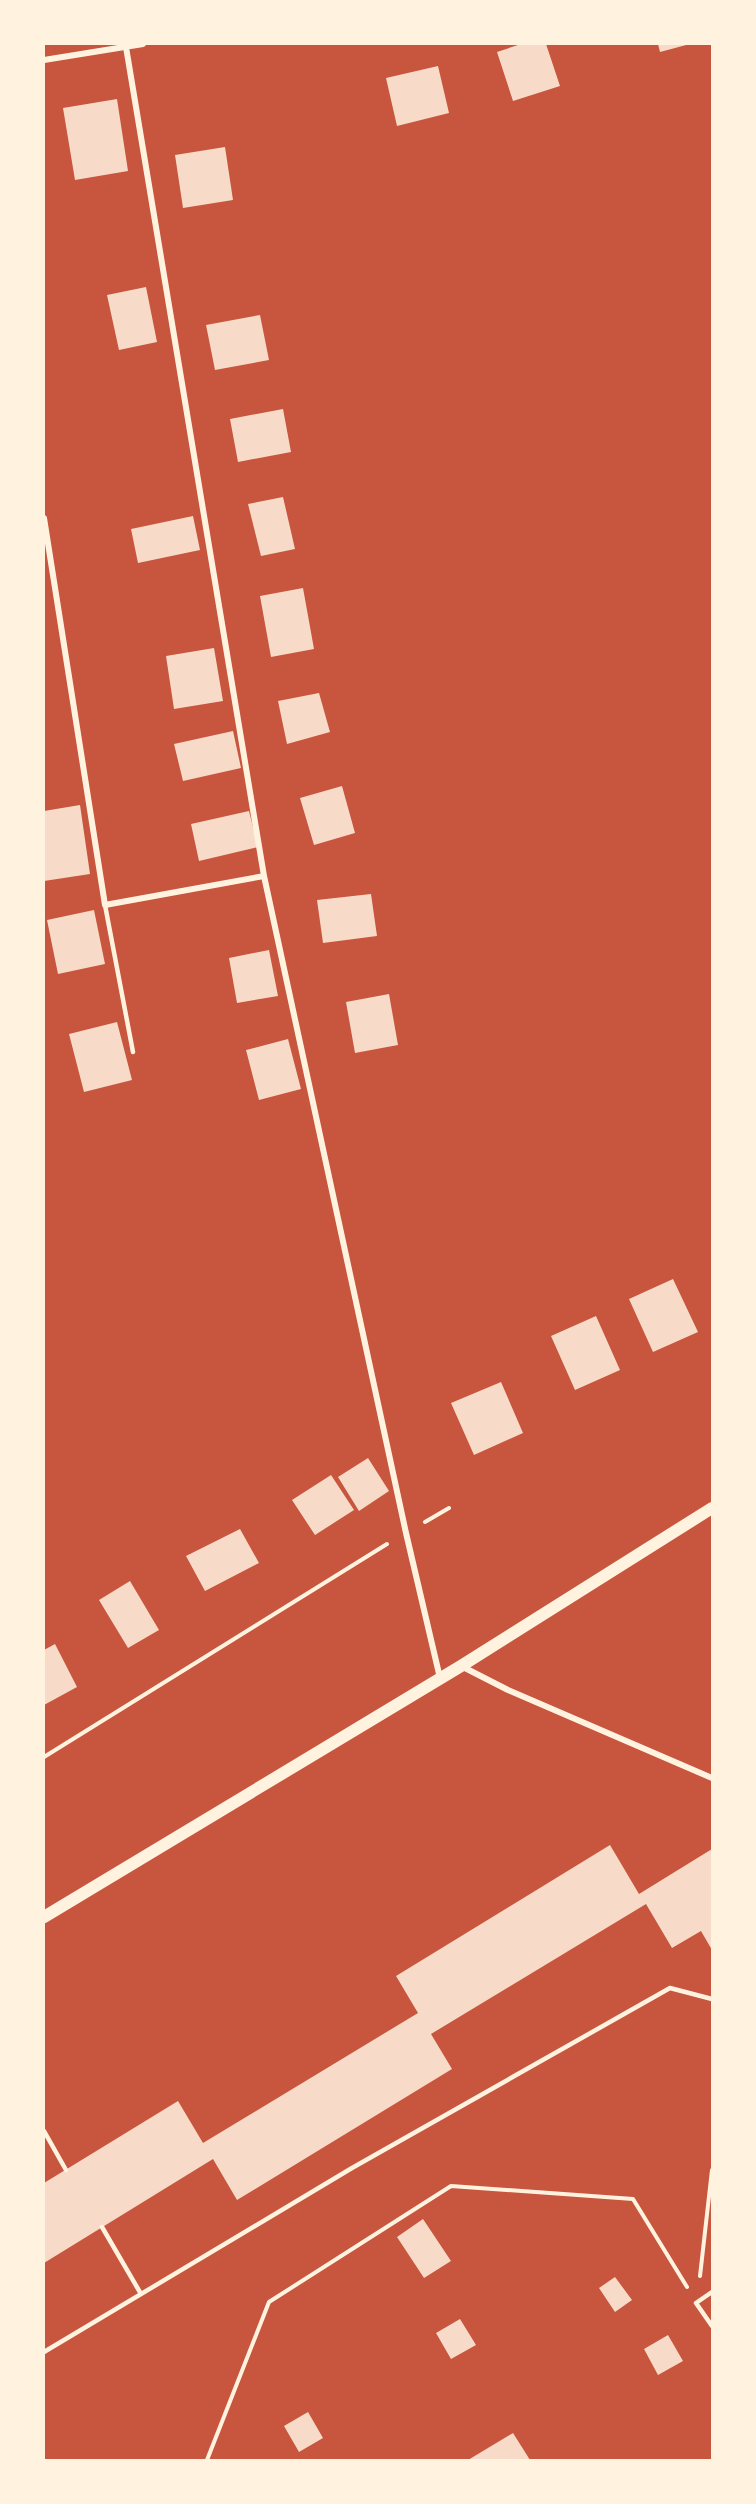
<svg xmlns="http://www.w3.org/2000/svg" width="756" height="2504" font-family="'PT Sans',sans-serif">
  <rect width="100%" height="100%" fill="#c8553d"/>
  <path fill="#f7dbc8" d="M521 44H546L560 86 513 101 497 52Z
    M658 44H690L660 52Z
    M438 66 449 113 397 126 386 78Z
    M117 99 128 171 75 180 63 108Z
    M225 147 233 200 183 208 175 155Z
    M146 287 157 342 119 350 107 295Z
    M260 315 269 360 215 370 206 325Z
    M283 409 291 452 238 462 230 419Z
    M283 497 295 549 261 556 248 504Z
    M193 516 200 550 138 563 131 529Z
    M303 588 314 649 271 657 260 596Z
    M214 648 223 701 174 709 166 656Z
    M319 693 330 732 287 744 278 701Z
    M233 731 241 768 183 781 174 744Z
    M342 786 355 833 314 845 300 798Z
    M80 805 90 874 44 881V811Z
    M249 811 258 847 199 861 191 824Z
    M371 894 377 936 323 943 317 900Z
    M94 910 105 964 58 974 47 920Z
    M269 950 278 996 237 1003 229 958Z
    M389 994 398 1045 355 1053 346 1002Z
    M117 1022 132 1080 84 1092 69 1034Z
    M288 1039 301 1089 259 1100 246 1050Z
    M673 1279 698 1332 653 1352 629 1299Z
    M596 1316 620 1370 575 1390 551 1336Z
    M501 1382 523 1433 474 1455 451 1403Z
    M368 1458 389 1491 359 1511 338 1477Z
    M331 1475 354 1510 315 1535 292 1500Z
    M240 1529 259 1563 205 1591 186 1556Z
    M130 1581 159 1630 128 1648 99 1600Z
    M55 1644 77 1687 44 1705V1650Z
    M610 1845 639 1894 712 1849V1950L701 1931 672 1948 646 1904 431 2034 452 2069 237 2200 213 2159 44 2263V2183L178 2101 203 2143 418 2013 396 1976Z
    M423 2219 451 2261 424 2278 397 2237Z
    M615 2277 632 2300 615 2312 599 2288Z
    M460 2319 476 2345 451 2359 436 2333Z
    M668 2335 683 2361 658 2375 644 2349Z
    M308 2412 323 2438 299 2452 284 2426Z
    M513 2433 530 2460H468Z"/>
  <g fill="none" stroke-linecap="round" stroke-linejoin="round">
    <path stroke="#fff3e0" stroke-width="4" d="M425 1522 449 1508
      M44 1757 387 1544
      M700 2276 712 2170
      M207 2460 269 2302 451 2186 633 2199 687 2287"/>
    <path stroke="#fff3e0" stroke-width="4.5" d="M105 905 133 1052
      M44 2131 66 2170
      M102 2227 141 2294
      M712 2292 696 2303 712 2326
      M44 2352 352 2168 670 1988 712 1999"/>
    <path stroke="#fff3e0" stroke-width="6" d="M126 47 264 876 406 1533 440 1678
      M44 60 143 44
      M44 518 105 905 264 876
      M461 1666 508 1690 712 1778"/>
    <path stroke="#fff3e0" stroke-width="12" d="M44 1917 461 1666 712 1508"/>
  </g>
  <rect width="756" height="2504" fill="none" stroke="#fff3e0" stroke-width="90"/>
</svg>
